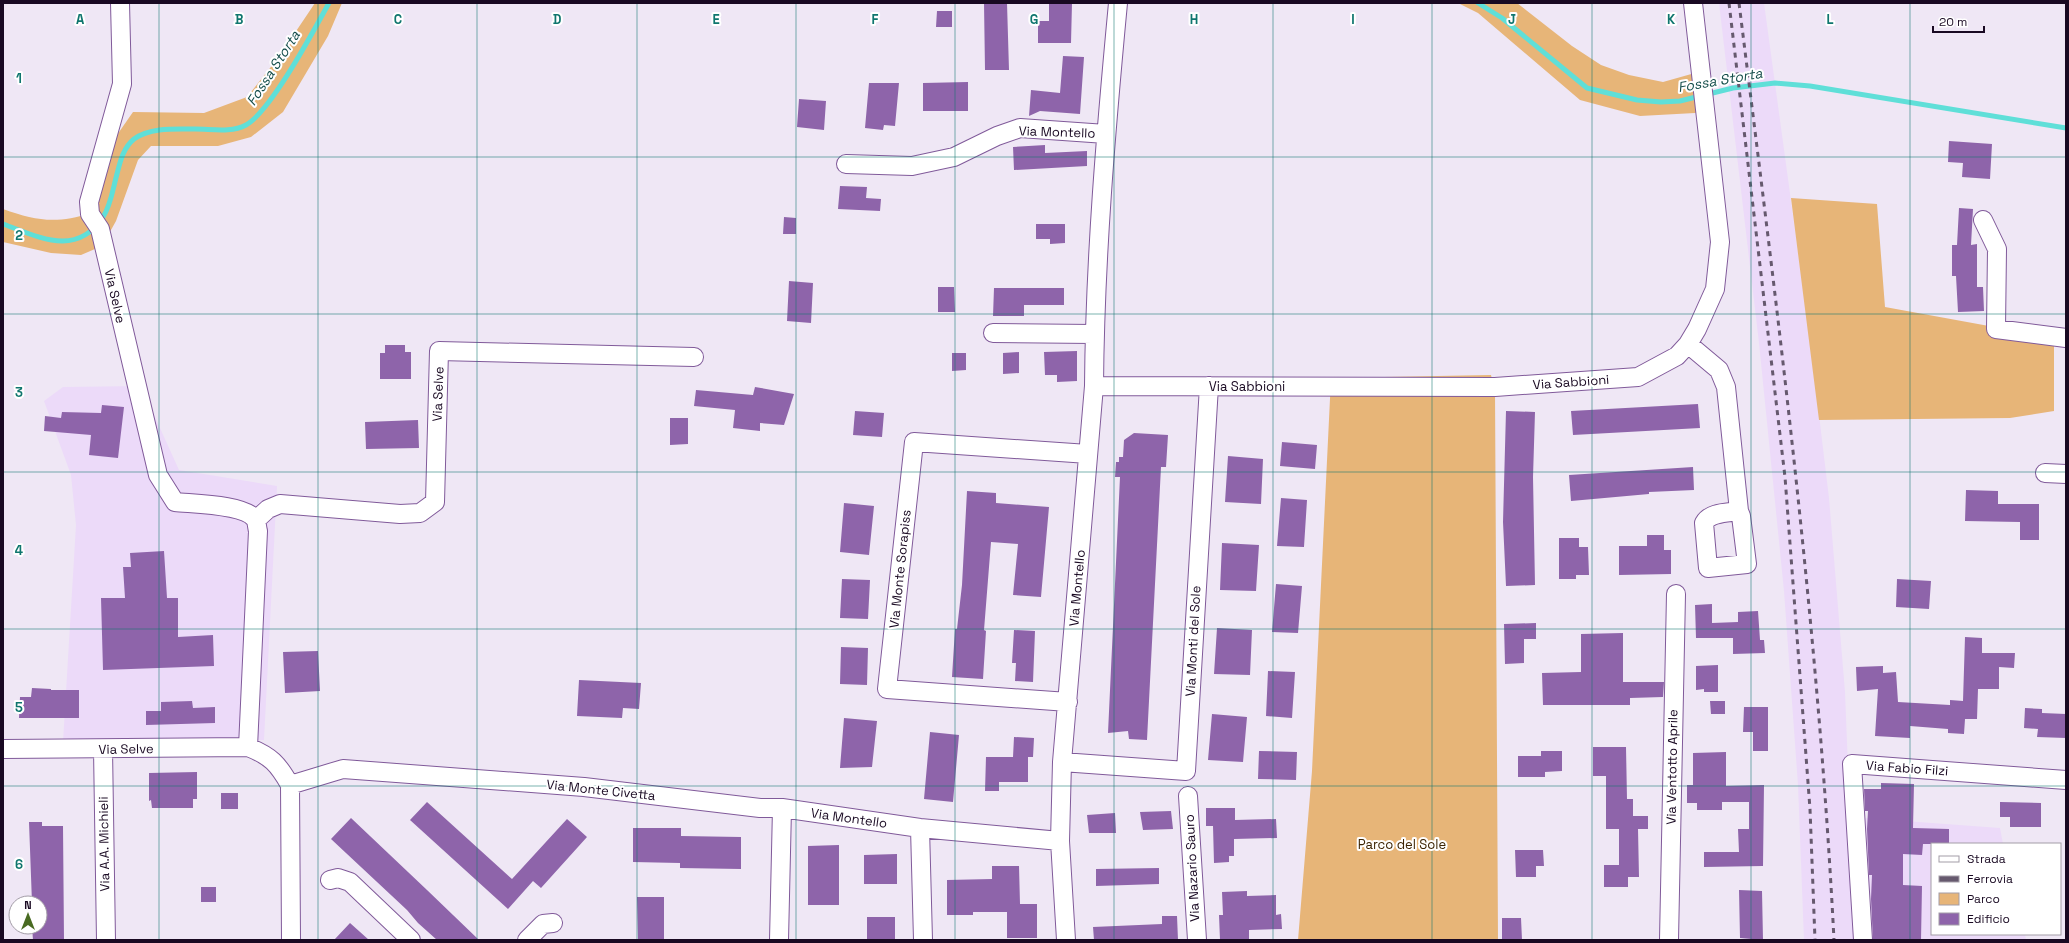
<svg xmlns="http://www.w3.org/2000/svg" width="2069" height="943" font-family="'Space Grotesk',sans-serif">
  <rect width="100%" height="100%" fill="#efe7f5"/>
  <path fill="#ecdaf9" d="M1719 3H1764L1810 340 1829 498 1845 692 1850 817 2000 828 2003 844H1932V934H2025L2026 940H1804L1798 785 1784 591 1759 343Z
    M141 386 179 470 277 486 264 740 63 742 76 525 71 475 44 401 63 387Z"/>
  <path fill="#e7b578" d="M315 3H342L328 36 283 112 251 137 218 146H151L138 160 116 221 102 246 81 255 51 253 3 242V209C36 221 57 224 91 213L117 135 133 112 204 113 247 97 278 58Z
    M1458 3H1517L1572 46 1601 65 1629 75 1663 82 1702 71 1706 109 1695 113 1640 116 1580 100 1478 13Z
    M1791 198 1877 204 1885 307 2054 338V411L2010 418 1819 420Z
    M1491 375 1495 391 1498 940H1298L1312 771 1331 378Z"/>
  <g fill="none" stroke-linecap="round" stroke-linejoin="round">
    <path stroke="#5fdfd8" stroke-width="5" d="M1478 3 1502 18 1587 88 1637 100 1661 102 1680 101 1733 88 1775 83 1810 86 2066 128
      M3 224C39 237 76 258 103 217 111 205 113 188 117 174 120 162 123 148 134 139 150 127 176 129 195 129 212 129 231 133 246 125 271 111 314 30 329 3"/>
  </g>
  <path fill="#8e64aa" d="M984 3H1007L1009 70H985Z
    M1049 3H1072L1071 43H1038V21H1049Z
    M937 11H952V27H936Z
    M1063 56 1084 57 1080 114 1040 111 1029 116 1031 90 1060 93Z
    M968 82V111H923V83Z
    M869 83H899L895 126 884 125 883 130 865 128Z
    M799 99 826 101 824 130 797 127Z
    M1949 141 1992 144 1990 179 1962 177 1963 163 1948 162Z
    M1045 145V153L1087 151V166L1014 170 1013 147Z
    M840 186 867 187 866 198 881 199 880 211 838 209Z
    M1959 208 1973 209 1971 245 1977 244V287H1983L1984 311 1958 312 1956 276H1952V245H1957Z
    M784 217 796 218V234H783Z
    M1036 224H1065V243L1050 244V239H1036Z
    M789 281 813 283 811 323 787 321Z
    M938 287H954L955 312H938Z
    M994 288H1064V305H1024V316H993Z
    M385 345H405V352H411V379H380V353H385Z
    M1077 351V381L1057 382V375H1045L1044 352Z
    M1019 352V373L1003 374V353Z
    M952 353H966V370L952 371Z
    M755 387 794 394 784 425 760 423V431L733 428 735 410 694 406 696 390 753 395Z
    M1698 404 1700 428 1573 435 1571 411Z
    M102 405 124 407 118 458 89 455 91 435 44 431 45 416 61 418 62 412 101 413Z
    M855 411 884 413 882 437 853 435Z
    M1506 411 1535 412 1533 477 1535 585 1506 586 1503 522Z
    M670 418H688V444L670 445Z
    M418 420 419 448 366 449 365 422Z
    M1134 433 1168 435 1166 467H1161L1147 740 1129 739 1128 731 1108 733 1120 477H1115L1116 462H1119V457H1123L1124 440Z
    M1282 442 1317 445 1315 469 1280 466Z
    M1228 456 1263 459 1261 504 1225 502Z
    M1693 467 1694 490 1649 492V494L1571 501 1569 475Z
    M1966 490 1998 491V504H2039V540H2020V522L1965 521Z
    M967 491 996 493V503L1049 507 1041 597 1013 595 1018 544 991 542 984 630 986 631 983 679 952 677 955 629H957L962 585Z
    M1281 498 1307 500 1304 547 1277 546Z
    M844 503 874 506 869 555 840 552Z
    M1647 535H1664V550H1671V574L1619 575V546H1647Z
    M1559 538H1579V547H1588L1589 575H1576V579H1559Z
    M1222 543 1259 545 1256 591 1220 590Z
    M164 551 167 598H178V637L213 635 214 666 103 670 101 598H125L123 567H131L130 553Z
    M842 579 870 580 868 619 840 618Z
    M1897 579 1931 581 1929 609 1896 607Z
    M1276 584 1302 586 1298 633 1272 632Z
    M1712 604V623L1738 622V612L1758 611 1760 640H1764L1765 653 1733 654V638H1696L1695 605Z
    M1536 623V639H1524V663L1505 664 1504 624Z
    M1217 628 1252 630 1250 675 1214 674Z
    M1014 630 1035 631 1033 682 1015 681 1016 663H1012Z
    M1623 633V682H1664L1663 697 1630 698V705H1543L1542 673 1581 672V634Z
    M1965 637 1982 638V653H2015L2014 668 1999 667V689H1978L1977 719H1965L1964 734 1948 733V729L1910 726V738L1875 736 1878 689 1857 691 1856 667 1883 666V673L1896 672 1898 702 1950 705V700L1963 701Z
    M841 647 868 648 867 685 840 684Z
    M318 651 320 691 285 693 283 652Z
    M1718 665V692H1704V689L1696 690V666Z
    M1268 671 1295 672 1292 718 1266 716Z
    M579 680 641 683 639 709 623 708 622 718 577 716Z
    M32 688 51 689V690H79V718H19L20 697H31Z
    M192 701 193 708 215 707V723L146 725V711H161V702Z
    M1710 701H1725V714H1711Z
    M1744 707H1768V751H1753V732H1743Z
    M2025 708 2042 709V713L2066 714V738L2037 737 2038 729 2024 728Z
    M1212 714 1247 717 1243 762 1208 760Z
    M844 718 877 721 872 767 840 768Z
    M930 732 959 735 953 802 924 799Z
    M1014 737 1034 738 1033 757H1028V782H999V791H985L986 757H1013Z
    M1593 747H1626L1627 799H1633V816H1648V829H1638L1639 877H1628V887H1604V865H1619V829H1606V776H1593Z
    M1259 751 1297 752 1296 780 1258 779Z
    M1541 751H1562V771L1545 772V777H1518V756H1541Z
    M1726 752V786L1764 785 1763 866 1704 867V852H1739L1738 829H1749V802H1722V810H1697V803H1687V785H1693V753Z
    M197 772V799H193V808H152L151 800 149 801V773Z
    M1881 783 1914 784 1913 828 1949 829V844H1923L1922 855 1903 854V885L1922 886 1921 940H1873L1871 899 1872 875H1869L1867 829 1868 811H1865L1864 789H1881Z
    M221 793H238V809H221Z
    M427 802 512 879 567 819 587 837 541 888 533 881 508 909 410 820Z
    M2000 802 2041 803V827H2010V817H2000Z
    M1206 808H1235V820L1276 819 1277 838 1234 839V856H1229V862L1214 863 1213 826H1206Z
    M1171 811 1173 829 1143 830 1140 812Z
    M1115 813 1116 833H1089L1087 815Z
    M351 818 427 890 479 940H437L418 923 407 910 331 839Z
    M29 822H42V826H63L64 940H33L32 927H40V903H32Z
    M633 828H681V836L741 837V869L680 868V863L633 862Z
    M839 845V905H808V846Z
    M1515 850H1543L1544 866H1536V877H1516Z
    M897 854V884H864V855Z
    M992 866H1019L1020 904H1037V938H1007V912H973V915H947V880L992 879Z
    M1159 868V884L1096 886V869Z
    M201 887H216V902H201Z
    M1739 890 1762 891 1763 940 1740 938Z
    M1247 891V896L1276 895V915L1281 914 1282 929 1249 930V940H1220L1219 915H1223L1222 892Z
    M637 897H664V940H638Z
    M1162 916H1177L1178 940H1094L1093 927 1162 924Z
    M867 917H895V940H867Z
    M1502 918H1521L1522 940H1502Z
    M350 923 369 940H334Z"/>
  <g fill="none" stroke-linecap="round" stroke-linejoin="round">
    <g stroke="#805a9a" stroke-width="20">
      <path id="street" d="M120 3 122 84 89 202 90 214 100 229 158 475 175 502C193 504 244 504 255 519 257 522 257 528 258 531L248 747
        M846 164 912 166 954 157 997 136 1020 128 1106 134
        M1983 220 1997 249 1996 329 2066 338
        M993 333 1094 334
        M1688 344 1719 370 1726 387 1739 511 1741 516 1747 564 1708 568 1704 523C1710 512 1727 513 1739 511
        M1094 386 1495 387 1638 377 1677 356 1688 344 1697 329 1715 289 1720 242 1693 3
        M2045 473 2066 474
        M256 520 268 509 280 504 400 514 420 513 435 502 439 351 694 357
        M1068 702 887 689 914 442 1088 454
        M3 749 248 747C271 756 278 764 290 785L291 940
        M103 749 106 940
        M1062 762 1186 771 1209 386
        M290 785 343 769 584 787 760 808H782L779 940
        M1188 796 1197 940
        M782 808 920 828 1060 841
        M920 828 923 940
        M330 880 338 878 350 882 411 940
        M527 940 543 924 553 923
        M1066 940 1060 841 1062 762 1094 386C1095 258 1106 130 1118 3
        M1669 940 1676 594
        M1863 940 1852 764 2066 780"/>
    </g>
    <use href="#street" stroke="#fff" stroke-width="18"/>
    <path stroke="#66596e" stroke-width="3" stroke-dasharray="5 5" stroke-linecap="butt" d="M1729 3 1785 477 1810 809 1815 940
      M1739 3C1778 315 1818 626 1834 940"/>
  </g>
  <path fill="none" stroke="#0f766e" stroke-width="1" stroke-opacity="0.55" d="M159 3V940M318 3V940M477 3V940M637 3V940M796 3V940M955 3V940M1114 3V940M1273 3V940M1432 3V940M1592 3V940M1751 3V940M1910 3V940M3 157H2066M3 314H2066M3 472H2066M3 629H2066M3 786H2066"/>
  <g text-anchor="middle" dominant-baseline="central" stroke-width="4" stroke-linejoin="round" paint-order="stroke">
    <g font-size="13" fill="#190922" stroke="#fff">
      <text transform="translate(1057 132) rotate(2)">Via Montello</text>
      <text transform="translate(115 296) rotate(77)">Via Selve</text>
      <text transform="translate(1571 382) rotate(-4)">Via Sabbioni</text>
      <text x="1247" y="386">Via Sabbioni</text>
      <text transform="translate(438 394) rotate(-88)">Via Selve</text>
      <text transform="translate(900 569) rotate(-84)">Via Monte Sorapiss</text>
      <text transform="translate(1077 588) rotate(-85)">Via Montello</text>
      <text transform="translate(1193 641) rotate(-87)">Via Monti del Sole</text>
      <text transform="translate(126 749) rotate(-1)">Via Selve</text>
      <text transform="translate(1672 767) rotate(-89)">Via Ventotto Aprile</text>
      <text transform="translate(1907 768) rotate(4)">Via Fabio Filzi</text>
      <text transform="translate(601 790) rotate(6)">Via Monte Civetta</text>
      <text transform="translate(849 818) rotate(8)">Via Montello</text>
      <text transform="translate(104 844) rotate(-91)">Via A.A. Michieli</text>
      <text transform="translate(1192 868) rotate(-93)">Via Nazario Sauro</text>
    </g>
    <g font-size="13" fill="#3c2404" stroke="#fff">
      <text x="1402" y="844">Parco del Sole</text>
    </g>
    <g font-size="14" font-style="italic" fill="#144d4a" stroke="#fff">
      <text transform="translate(273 68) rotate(-57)">Fossa Storta</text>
      <text transform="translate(1720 80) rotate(-10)">Fossa Storta</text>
    </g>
  </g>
  <g font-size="13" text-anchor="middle" font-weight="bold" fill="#0f766e" stroke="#fff" stroke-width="4" stroke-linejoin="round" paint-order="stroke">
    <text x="80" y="24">A</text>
    <text x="239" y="24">B</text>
    <text x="398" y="24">C</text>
    <text x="557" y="24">D</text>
    <text x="716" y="24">E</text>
    <text x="875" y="24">F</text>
    <text x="1034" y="24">G</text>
    <text x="1194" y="24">H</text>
    <text x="1353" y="24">I</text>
    <text x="1512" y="24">J</text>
    <text x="1671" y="24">K</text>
    <text x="1830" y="24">L</text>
    <text x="19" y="83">1</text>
    <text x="19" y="240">2</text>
    <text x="19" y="397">3</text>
    <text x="19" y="555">4</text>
    <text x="19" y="712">5</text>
    <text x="19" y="869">6</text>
  </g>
  <rect width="2069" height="943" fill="none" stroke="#190922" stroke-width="8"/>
  <rect x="1931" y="843" width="130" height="92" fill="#ffffff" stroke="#a39da7"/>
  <rect x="1939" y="856" width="20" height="6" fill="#ffffff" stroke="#a39da7"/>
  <text x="1967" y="863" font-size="12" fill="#190922">Strada</text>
  <rect x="1939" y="876" width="20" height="6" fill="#66596e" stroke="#a39da7"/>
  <text x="1967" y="883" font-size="12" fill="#190922">Ferrovia</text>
  <rect x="1939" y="893" width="20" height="12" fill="#e7b578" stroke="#a39da7"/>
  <text x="1967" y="903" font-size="12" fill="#190922">Parco</text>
  <rect x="1939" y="913" width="20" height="12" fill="#8e64aa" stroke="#a39da7"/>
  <text x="1967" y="923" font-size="12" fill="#190922">Edificio</text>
  <g transform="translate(28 915)"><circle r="19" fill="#ffffff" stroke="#a39da7"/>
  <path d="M0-3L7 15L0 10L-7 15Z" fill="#496b22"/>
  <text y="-6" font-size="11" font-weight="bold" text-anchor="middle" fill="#190922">N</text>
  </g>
  <path d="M1933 26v6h51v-6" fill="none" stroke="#190922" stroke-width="2"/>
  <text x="1939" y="26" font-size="12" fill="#190922" stroke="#ffffff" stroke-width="3" paint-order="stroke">20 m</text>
</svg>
